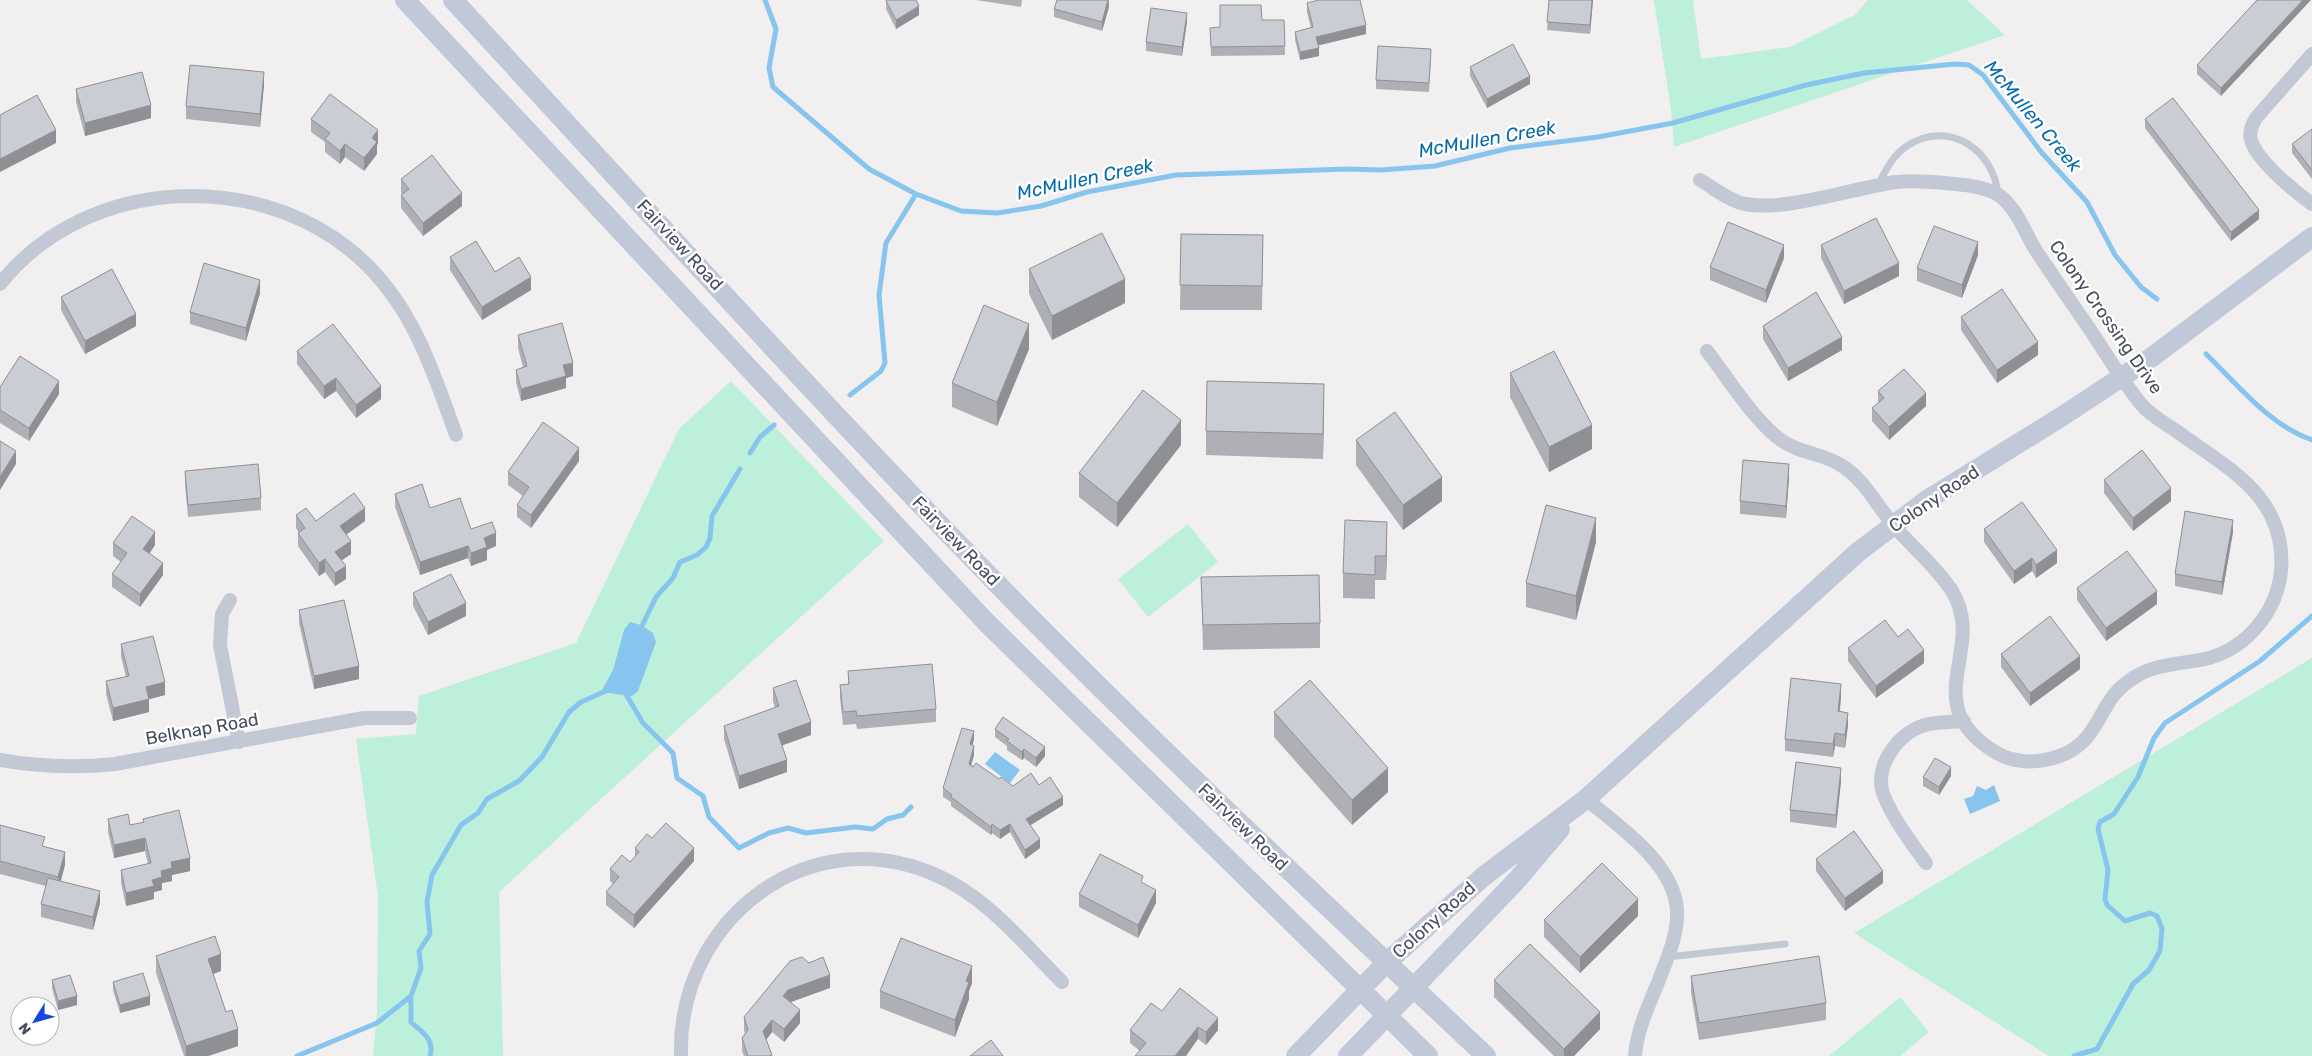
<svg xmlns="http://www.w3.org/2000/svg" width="2312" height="1056" font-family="Rubik,sans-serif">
  <rect width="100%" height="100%" fill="#f1efef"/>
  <path fill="#bcf0da" d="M1654 0H1693L1701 59 1790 47 1855 15 1868 0H1967L2005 35 1674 147 1671 109Z
    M731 381 884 541 499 892 503 1056H373L377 1014 378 896 356 739 416 734 419 696 576 643 679 429Z
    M1188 524 1218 562 1148 617 1118 579Z
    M2312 658V1056H2049L1854 933Z
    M1900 997 1929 1032 1900 1056H1829Z"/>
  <path fill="#88c5ee" d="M630 622 641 625 653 633 656 642 638 691 632 696 601 692 613 670 624 630Z
    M995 752 1020 770 1010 783 985 764Z
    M1994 785 2000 801 1970 814 1964 799 1973 796 1977 786 1986 790Z"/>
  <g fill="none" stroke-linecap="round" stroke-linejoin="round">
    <path stroke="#88c5ee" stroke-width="5" d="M765 0 776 29 769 68 773 87 869 169 916 194 961 211 997 213 1041 206 1087 192 1176 175 1347 169 1381 170 1435 166 1510 148 1598 137 1673 123 1806 85 1864 73 1955 64 1969 65 1983 75 2042 153 2087 202 2115 255 2141 287 2157 299
      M2206 354C2238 385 2269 425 2312 440
      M850 395 881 371 885 363 879 295 886 243 916 194
      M750 453 760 437 774 425
      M639 632 656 597 673 578 680 562 697 555 706 547 710 538 712 516 740 469
      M624 691 643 723 673 753 677 778 703 796 709 817 739 848 769 833 788 828 806 833 855 827 873 829 887 819 903 815 911 807
      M297 1056 377 1023 411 996
      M430 1056C435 1039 422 1032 411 1022V996L421 968 419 951 430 934 427 902 432 875 461 825 478 813 487 799 519 781 542 757 569 712 581 702 606 691
      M2074 1056 2097 1049 2133 984 2149 970 2160 951 2162 929 2157 916 2150 913 2125 921 2107 905 2105 899 2108 870 2098 829 2100 822 2114 814 2138 777 2154 738 2165 723 2260 661 2312 616"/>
    <path stroke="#c2c8d4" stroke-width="7" d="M1878 185C1886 170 1892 156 1907 146 1948 119 1994 149 1998 195
      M1668 957 1785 944"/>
    <path stroke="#c2c8d4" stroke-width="14" d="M2312 54 2256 118C2251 126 2248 134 2252 143 2261 164 2294 191 2312 204
      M1700 180C1714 188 1729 201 1745 204 1784 212 1854 188 1896 182 1916 180 1936 182 1955 184 1969 185 1984 187 1997 194 2016 206 2024 231 2035 249 2054 278 2074 306 2093 334 2108 357 2123 382 2141 404 2150 415 2163 422 2175 430 2227 468 2287 496 2281 571 2277 611 2248 647 2209 658 2185 664 2157 663 2135 677 2107 694 2106 712 2088 736 2067 762 2023 769 1995 752 1915 703 1988 649 1952 591 1937 567 1913 548 1895 527 1877 506 1863 477 1839 464 1818 452 1796 453 1777 437 1752 417 1727 377 1707 351
      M0 284C88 173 269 167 368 266 415 313 434 374 456 435
      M230 600 222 614 220 645 239 742
      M0 760C39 767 75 768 115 764L364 718H410
      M1586 799C1619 826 1675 864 1677 911 1678 935 1667 959 1659 980 1649 1005 1637 1029 1635 1056
      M1926 863C1913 845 1888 812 1882 790 1876 762 1901 730 1929 724 1940 722 1952 722 1964 721
      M681 1056C677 921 807 818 936 875 987 897 1024 944 1062 982"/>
    <path stroke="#c1c8d8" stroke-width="20" d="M405 0 986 622 1428 1056
      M453 0C638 200 820 403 1010 597 1165 755 1326 905 1486 1056
      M1296 1056 1386 963 1484 876 1586 799 1858 552 1927 500 2061 417 2152 357 2312 237
      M1348 1056 1516 881 1560 829"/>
  </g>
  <path fill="#afb0b6" d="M976 0H1022L1021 7Z
    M1109 0V7L1102 31 1054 17V9Z
    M1549 0H1593L1590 34 1547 30Z
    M2257 0 2221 96 2197 74V65Z
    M886 1 919 15 896 29 886 9Z
    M1307 3 1366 34 1318 45 1319 56 1300 60 1295 40V32L1311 28 1307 12Z
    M1262 20H1284L1285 55 1211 56 1210 28 1220 27Z
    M1187 22 1182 56 1146 51V42Z
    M1431 58 1429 92 1376 89V80Z
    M1470 67 1530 84 1487 108 1470 76Z
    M264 85 260 127 186 119V106Z
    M76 89 151 118 85 136 76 102Z
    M311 119 378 143 377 145V154L364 171 345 157 340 164 325 152V142L311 132Z
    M2145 119 2259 219 2231 241 2145 128Z
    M2312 129V179L2292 153V144Z
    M401 179 462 206 423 236 401 208V195L402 194 401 192Z
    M1181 234 1263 235 1262 310H1180Z
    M1821 245 1899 276 1844 304 1821 258Z
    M1978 255 1962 298 1917 281V268Z
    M450 257 495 272 531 290 482 320 450 270Z
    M1784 258 1766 303 1710 280V267Z
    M1029 269 1125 303 1052 340 1029 294Z
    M260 293 246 341 190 324V312Z
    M61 297 136 326 85 354 61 310Z
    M1961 317 2038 355 1997 383 1961 330Z
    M1763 326 1842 350 1788 381 1763 339Z
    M518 335 573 376 566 378V388L521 401 516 382V370L523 367 518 348Z
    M1029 349 997 426 952 407V383Z
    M297 351 381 399 356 418 336 391 324 399 297 364Z
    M1510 373 1592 449 1549 472 1510 397Z
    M0 387 59 394 29 441 0 423Z
    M1878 391 1926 406 1889 440 1872 421V408L1878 403Z
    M1324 409 1323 459 1206 455V431Z
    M1356 440 1442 501 1403 530 1356 465Z
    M1181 445 1117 527 1079 497V473Z
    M579 461 531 528 517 517V505L523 496 508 485V472Z
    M185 471 261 498V510L188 517 185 484Z
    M1789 477 1786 518 1740 514V501Z
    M2104 480 2171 501 2133 531 2104 493Z
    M395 494 430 508 471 529 496 546 487 550V560L471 566 468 558 420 575 395 507Z
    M296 515 316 521H365L346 535 351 554 342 560 346 579 335 586 325 572 319 576 298 546V533H299L296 528Z
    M1984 529 2057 563 2036 578 2032 571 2014 584 1984 542Z
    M2233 532 2222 595 2175 586V574Z
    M1596 542 1576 620 1526 607V583Z
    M113 543 155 545 150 553 163 575 140 607 112 587V574L121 562 113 556Z
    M1387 546 1386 580H1375V599L1343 598V573Z
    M1201 577 1320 623V648L1203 650Z
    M2077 588 2157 604 2106 641 2077 600Z
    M413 593 466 616 428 635 413 606Z
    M299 610 359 679 314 689 299 623Z
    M1898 637 1924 663 1876 698 1848 661V648Z
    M121 644 165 695 149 699V712L113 721 106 694V681L126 677 121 656Z
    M2001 654 2080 669 2030 706 2001 667Z
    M848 671 936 709V722L857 729 856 724 843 725 840 698V685L848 684Z
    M773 688 811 735 782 745 787 772 739 789 724 739V726L775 708 773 701Z
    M1841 697 1840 712 1848 725 1845 748 1835 746 1833 757 1785 751V739Z
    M1274 712 1388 792 1352 825 1274 737Z
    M995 729 1045 756 1036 767 1024 758 1022 760 1007 750V746L995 737Z
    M974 740 972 745 974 755 971 765 1013 786 1039 785 1063 805 1030 825 1040 848 1025 859 1010 832 1000 839 992 833 991 835 951 806V802L943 797V788Z
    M1951 776 1939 795 1923 786V777Z
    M1841 781 1836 828 1790 822V810Z
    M108 819 130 825 143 823V819L190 871 172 875V881L162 883V890L154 892V899L126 906 121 883V870L148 864 145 851 114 858 108 832Z
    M0 825 45 847 65 865 61 881 100 903 93 930 41 917V904L46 886 0 874Z
    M652 838 694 861 634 928 606 905V892L613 884 610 881V869L630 862 635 857V848Z
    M1816 859 1883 883 1845 911 1816 871Z
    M1143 883 1156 903 1138 938 1079 907V894Z
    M1638 916 1580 973 1544 937V920Z
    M156 956 221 971 213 974 226 1012 238 1046 208 1056H184L156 973Z
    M1691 976 1826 1003V1020L1699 1040 1691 993Z
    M52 980 77 1005 58 1010 52 988Z
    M1494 980 1600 1029 1574 1056H1554L1494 997Z
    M113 982 150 1005 120 1013 113 990Z
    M972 983 969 991V999L955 1037 880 1008V991Z
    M830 988 791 1002 800 1023 784 1042 772 1032 766 1040 772 1056H744L742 1051V1038L745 1034 744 1030V1017Z
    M1162 1011 1218 1030 1206 1045 1198 1039 1140 1051 1130 1043V1030Z"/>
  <path fill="#8e9094" d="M1108 0 1109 7 1102 31V22Z
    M1592 0H1593L1590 34V25Z
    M2303 0H2311L2221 96V88Z
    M919 6V15L896 29V20Z
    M1187 13V22L1182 56V47Z
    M1366 25V34L1316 46V37Z
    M1319 48V56L1300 60V52Z
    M264 72V85L260 127V114Z
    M1530 76V84L1487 108V99Z
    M151 105V118L85 136V123Z
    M56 130V143L0 172V159Z
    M378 130V143L377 145V154L364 171V158L372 138Z
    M345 144V157L340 164V151Z
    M462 193V206L423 236V223Z
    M2259 210V219L2231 241V232Z
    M1978 242V255L1962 298V285Z
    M1784 245V258L1766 303V290Z
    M1899 263V276L1844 304V291Z
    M531 277V290L482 320V307Z
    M1125 279V303L1052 340V316Z
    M260 280V293L246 341V328Z
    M136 314V326L85 354V341Z
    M1029 324V349L997 426V402Z
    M1842 337V350L1788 381V368Z
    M2038 342V355L1997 383V370Z
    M573 363V376L566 378V388L521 401V389L563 365Z
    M336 378V391L324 399V386Z
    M59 381V394L29 441V428Z
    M1324 384V409L1323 459V434Z
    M381 386V399L356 418V405Z
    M1926 393V406L1889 440V427Z
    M1181 420V445L1117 527V503Z
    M1592 425V449L1549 472V447Z
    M579 448V461L531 528V515Z
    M16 451V464L0 490V477Z
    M1789 464V477L1786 518V506Z
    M1442 477V501L1403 530V505Z
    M2171 488V501L2133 531V518Z
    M365 508V521L340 539V526Z
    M1596 518V542L1576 620V596Z
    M2233 520V532L2222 595V582Z
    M1387 522V546L1386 580V556Z
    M155 532V545L143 562V549Z
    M496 533V546L487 550V560L471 566V553L484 538Z
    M351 541V554L335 565V552Z
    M468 546V558L420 575V562Z
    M2057 550V563L2036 578V565Z
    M2032 558V571L2014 584V571Z
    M325 559V572L319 576V563Z
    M163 563V575L140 607V594Z
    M346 566V579L335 586V573Z
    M2157 591V604L2106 641V628Z
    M466 603V616L428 635V622Z
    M1924 650V663L1876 698V686Z
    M2080 656V669L2030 706V693Z
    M359 666V679L314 689V676Z
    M165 682V695L146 700V687Z
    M1841 684V697L1838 724V711Z
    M149 699V712L113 721V708Z
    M1848 713V725L1845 748V735Z
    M811 722V735L778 747V734Z
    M974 731V740L970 753V744Z
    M1835 733V746L1833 757V744Z
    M974 746V755L969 773V764Z
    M1045 747V756L1036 767V758Z
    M1024 749V758L1022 760V752Z
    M787 760V772L739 789V776Z
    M1951 767V776L1939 795V787Z
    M1388 768V792L1352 825V800Z
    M1841 768V781L1836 828V815Z
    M1063 797V805L1026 828V819Z
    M992 824V833L991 835V827Z
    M1010 824V832L1000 839V830Z
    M145 838V851L114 858V845Z
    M1040 839V848L1025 859V850Z
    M694 848V861L634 928V915Z
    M65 852V865L58 890V877Z
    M190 858V871L172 875V881L162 883V890L154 892V899L126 906V893L152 880 171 862Z
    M1883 871V883L1845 911V898Z
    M1156 890V903L1138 938V925Z
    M100 891V903L93 930V917Z
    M1638 899V916L1580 973V957Z
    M221 954V971L208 976V959Z
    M972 966V983L969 991V999L955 1037V1020L966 981Z
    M830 975V988L788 1003 783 996 788 990Z
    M77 996V1005L58 1010V1001Z
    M150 996V1005L120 1013V1005Z
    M800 1010V1023L784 1042V1029Z
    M1600 1012V1029L1574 1056H1564V1049Z
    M1218 1018V1030L1206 1045V1032Z
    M772 1020V1032L763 1044V1031Z
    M1198 1027V1039L1186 1056H1175Z
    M238 1029V1046L208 1056H186V1046Z"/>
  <path fill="#cbcdd4" stroke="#8e9094" d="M887 0H916L919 6 896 20 886 1Z
    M1057 0H1108L1102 22 1054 9Z
    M1319 0H1360L1366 25 1316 37 1319 48 1300 52 1295 32 1313 27 1307 3Z
    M1549 0H1592L1590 25 1547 22Z
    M2257 0H2303L2221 88 2197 65Z
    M1220 5H1261L1262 20H1284L1285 46 1211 47 1210 28 1220 27Z
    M1151 8 1187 13 1182 47 1146 42Z
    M1513 44 1530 76 1487 99 1470 67Z
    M1378 46 1431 49 1429 83 1376 80Z
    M190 65 264 72 260 114 186 106Z
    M142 72 151 105 85 123 76 89Z
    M330 94 378 130 372 138 377 142 364 158 345 144 340 151 325 139 330 133 311 119Z
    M37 95 56 130 0 159V115Z
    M2173 98 2259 210 2231 232 2145 119Z
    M2312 129V170L2292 144Z
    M432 155 462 193 423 223 401 195 409 189 401 179Z
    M1876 218 1899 263 1844 291 1821 245Z
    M1728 222 1784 245 1766 290 1710 267Z
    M1934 226 1978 242 1962 285 1917 268Z
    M1102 233 1125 279 1052 316 1029 269Z
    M1181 234 1263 235 1262 286 1180 285Z
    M476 241 495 272 519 257 531 277 482 307 450 257Z
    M204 263 260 280 246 328 190 312Z
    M112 269 136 314 85 341 61 297Z
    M2002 289 2038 342 1997 370 1961 317Z
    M1816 292 1842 337 1788 368 1763 326Z
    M984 305 1029 324 997 402 952 383Z
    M562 323 573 363 563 365 566 376 521 389 516 370 527 366 518 335Z
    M333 324 381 386 356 405 336 378 324 386 297 351Z
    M1554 351 1592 425 1549 447 1510 373Z
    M20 356 59 381 29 428 0 410V387Z
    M1904 369 1926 393 1889 427 1872 408 1884 398 1878 391Z
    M1207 381 1324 384 1323 434 1206 431Z
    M1143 390 1181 420 1117 503 1079 473Z
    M1395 412 1442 477 1403 505 1356 440Z
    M543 422 579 448 531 515 517 505 529 487 508 472Z
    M0 441 16 451 0 477Z
    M2142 450 2171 488 2133 518 2104 480Z
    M1743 460 1789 464 1786 506 1740 501Z
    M258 464 261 498 188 505 185 471Z
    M422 484 430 508 460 498 471 529 492 522 496 533 484 538 487 547 471 553 468 546 420 562 395 494Z
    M354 493 365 508 340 526 351 541 335 552 346 566 335 573 325 559 319 563 298 533 305 528 296 515 306 508 316 521Z
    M2022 502 2057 550 2036 565 2032 558 2014 571 1984 529Z
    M1546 505 1596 518 1576 596 1526 583Z
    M2185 511 2233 520 2222 582 2175 574Z
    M132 516 155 532 143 549 163 563 140 594 112 574 127 553 113 543Z
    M1345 520 1387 522 1386 556H1375V575L1343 573Z
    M2127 551 2157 591 2106 628 2077 588Z
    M451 574 466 603 428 622 413 593Z
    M1319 575 1320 623 1203 625 1201 577Z
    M344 600 359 666 314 676 299 610Z
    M2050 616 2080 656 2030 693 2001 654Z
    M1885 620 1898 637 1908 629 1924 650 1876 686 1848 648Z
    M153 636 165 682 146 687 149 699 113 708 106 681 129 676 121 644Z
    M932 664 936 709 857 716 856 711 843 712 840 685 849 684 848 671Z
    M1791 678 1841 684 1838 711 1848 713 1845 735 1835 733 1833 744 1785 739Z
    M796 680 811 722 778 734 787 760 739 776 724 726 779 706 773 688Z
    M1310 680 1388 768 1352 800 1274 712Z
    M1003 717 1045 747 1036 758 1024 749 1022 752 1007 741 1009 739 995 729Z
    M962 728 974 731 970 744 974 746 969 764 973 767 976 763 999 779 1001 777 1013 786 1031 773 1039 785 1050 777 1063 797 1026 819 1040 839 1025 850 1010 824 1000 830 992 824 991 827 951 797 952 795 943 788Z
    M1935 758 1951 767 1939 787 1923 777Z
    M1796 762 1841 768 1836 815 1790 810Z
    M179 810 190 858 171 862 172 868 161 871 162 877 152 880 154 886 126 893 121 870 151 863 145 838 114 845 108 819 128 814 130 825 144 822 143 819Z
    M666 823 694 848 634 915 606 892 619 877 610 869 622 855 630 862 639 852 635 848 647 834 652 838Z
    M0 825 45 837 42 846 65 852 58 877 0 861Z
    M1854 831 1883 871 1845 898 1816 859Z
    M1100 854 1143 876 1141 882 1156 890 1138 925 1079 894Z
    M1602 863 1638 899 1580 957 1544 920Z
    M48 878 100 891 93 917 41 904Z
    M215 936 221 954 208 959 226 1012 232 1010 238 1029 186 1046 156 956Z
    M901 938 972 966 966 981 969 982 955 1020 880 991Z
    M1530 944 1600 1012 1564 1049 1494 980Z
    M1819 956 1826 1003 1699 1023 1691 976Z
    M802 957 809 963 823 957 830 975 788 990 783 996 800 1010 784 1029 772 1020 763 1031 772 1055 769 1056H748L742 1038 748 1030 744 1017 790 961Z
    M143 973 150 996 120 1005 113 982Z
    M70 975 77 996 58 1001 52 980Z
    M1180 988 1218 1018 1206 1032 1198 1027 1175 1056H1135L1146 1043 1130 1030 1151 1003 1162 1011Z
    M991 1040 1003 1056H970Z"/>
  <g text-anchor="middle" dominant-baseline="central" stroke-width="5" stroke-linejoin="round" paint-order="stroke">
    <g font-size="18" fill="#464e5d" stroke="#fff">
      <text transform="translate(680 245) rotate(47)">Fairview Road</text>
      <text transform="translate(2106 317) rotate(55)">Colony Crossing Drive</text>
      <text transform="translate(1934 499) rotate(-34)">Colony Road</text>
      <text transform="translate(956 541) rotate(46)">Fairview Road</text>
      <text transform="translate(202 729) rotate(-10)">Belknap Road</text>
      <text transform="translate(1243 827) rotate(44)">Fairview Road</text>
      <text transform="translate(1434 920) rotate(-42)">Colony Road</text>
    </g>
    <g font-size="19" font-style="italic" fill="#086bae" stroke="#fff">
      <text transform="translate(2033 116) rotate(50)">McMullen Creek</text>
      <text transform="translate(1487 139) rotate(-10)">McMullen Creek</text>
      <text transform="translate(1085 179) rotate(-12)">McMullen Creek</text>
    </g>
  </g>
  <g transform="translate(35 1021) rotate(233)"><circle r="24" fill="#ffffff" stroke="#b5b8be"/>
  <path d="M0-4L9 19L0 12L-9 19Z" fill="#1447e6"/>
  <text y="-8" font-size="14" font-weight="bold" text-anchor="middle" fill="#464e5d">N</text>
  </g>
</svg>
